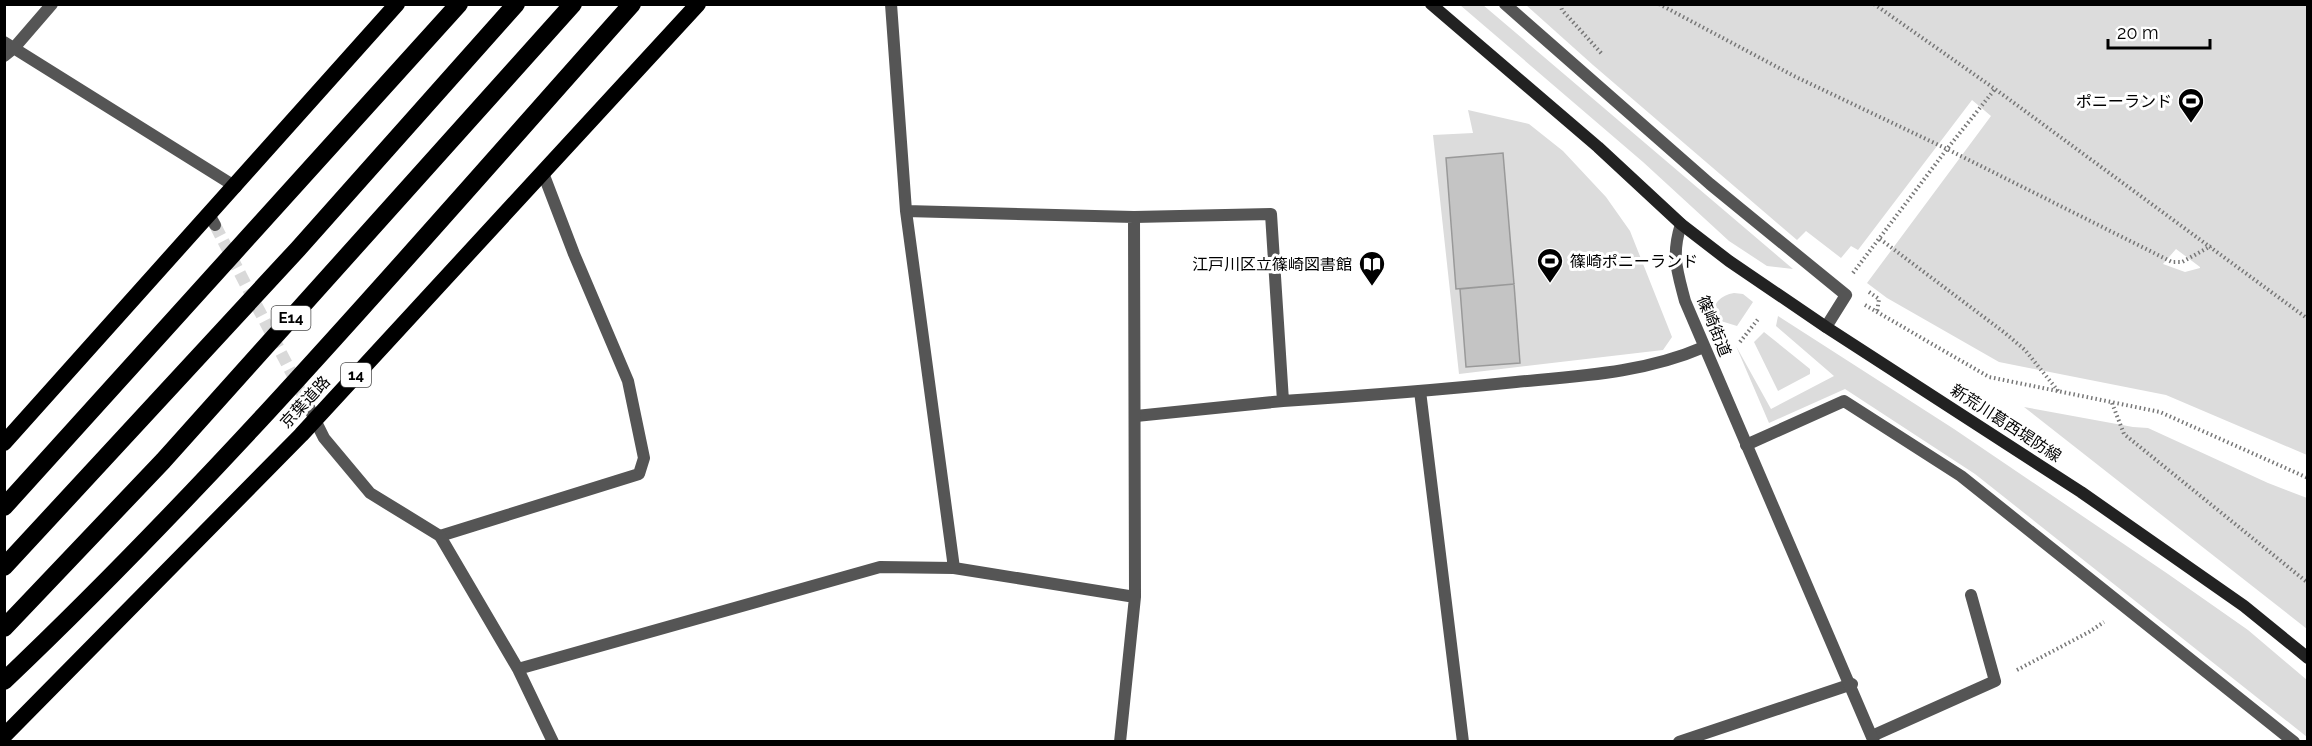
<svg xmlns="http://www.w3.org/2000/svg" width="2312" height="746" font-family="Raleway,'Noto Sans JP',sans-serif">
  <rect width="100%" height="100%" fill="#fff"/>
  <path fill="#dcdcdc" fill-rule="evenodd" d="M1460 5H1483L1793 269 1767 266 1729 241 1643 162Z
    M1526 5H2307V455L2166 395 1999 362 1887 298 1867 283 1991 116 1972 100 1858 250 1851 246 1841 258 1806 231 1797 240 1593 65ZM2176 249 2200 267V268L2185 272 2163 264Z
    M1468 110 1529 124 1563 151 1606 197 1630 231 1672 337 1663 350 1459 374 1433 135 1473 133Z
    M1734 293 1743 294 1753 302 1737 326 1711 318C1712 304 1721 295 1734 293Z
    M1778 316 1954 429 2168 574 2248 630 2307 680V737L1975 474 1845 389 1769 423 1736 346 1771 409 1834 376 1776 326Z
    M1764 332 1810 369V374L1778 391 1754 342Z
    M2024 407 2133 427 2148 428 2268 483 2307 498V629Z"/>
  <path fill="#c4c4c4" stroke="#999" stroke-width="1.5" d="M1503 153 1514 284 1456 289 1446 158Z
    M1514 284 1520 363 1466 367 1460 289Z"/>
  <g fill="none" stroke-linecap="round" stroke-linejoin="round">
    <path stroke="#d9d9d9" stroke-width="12" stroke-dasharray="12 6" stroke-linecap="butt" d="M215 225 307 403"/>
    <path stroke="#777" stroke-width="4" stroke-dasharray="1.5 3" stroke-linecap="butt" d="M1560 4 1562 10 1602 54
      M1659 4 1794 76 1947 149 2172 262H2182L2211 246
      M1874 4 1995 89 2308 319
      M1880 239 2005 333 2025 350 2059 392
      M1853 273 1947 149 1995 89
      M1869 292 1879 299 1877 312
      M1865 305 1989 377 2160 412 2308 478
      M1740 342 1759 318
      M2112 403 2124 434 2308 583
      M2017 670 2089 632 2104 622"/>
    <path stroke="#555" stroke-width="12" d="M1134 217 1271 214 1283 401C1360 396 1438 390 1516 382 1580 376 1644 373 1704 347
      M1136 416 1283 401
      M440 536 639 474 644 458 628 381 574 254 543 173
      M1872 736 1995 681 1971 595"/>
    <path stroke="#555" stroke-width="12" d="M209 214 215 225
      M307 403 315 420"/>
    <path stroke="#555" stroke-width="12" d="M891 4 906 211 954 568
      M1505 4 1710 184 1846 295 1826 327
      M4 42 236 187
      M4 56 14 48 52 4
      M906 211 1134 217 1135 597 1120 742
      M1420 391 1463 742
      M315 420 324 438 370 493 440 536 518 669 553 742
      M1746 445 1844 401 1961 476 2294 742
      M518 669 880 567 954 568 1135 597
      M1679 742 1852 684"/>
    <path stroke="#555" stroke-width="12" d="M1681 224C1671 256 1677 270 1685 301L1874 742"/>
    <path stroke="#222" stroke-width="12" d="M1431 4 1598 147 1681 224 1729 261 1826 327 2081 492 2244 606 2308 658"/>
    <path stroke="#000" stroke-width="16" d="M4 443 397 4
      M4 736 301 435 698 4"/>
    <path stroke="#000" stroke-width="18" d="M4 507 459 4
      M4 567 298 249 516 4
      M4 628 163 461 573 4
      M4 681C227 469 427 234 632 4"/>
  </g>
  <defs>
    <g id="stadium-pin" transform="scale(1.35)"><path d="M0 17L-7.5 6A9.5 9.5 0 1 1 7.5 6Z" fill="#000" stroke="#fff"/><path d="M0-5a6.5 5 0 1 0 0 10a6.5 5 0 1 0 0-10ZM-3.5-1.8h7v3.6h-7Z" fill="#fff"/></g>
    <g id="library-pin" transform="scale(1.35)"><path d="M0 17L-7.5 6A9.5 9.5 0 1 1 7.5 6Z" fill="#000" stroke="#fff"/><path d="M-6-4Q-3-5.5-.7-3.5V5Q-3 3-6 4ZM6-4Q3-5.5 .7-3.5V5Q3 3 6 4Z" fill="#fff"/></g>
  </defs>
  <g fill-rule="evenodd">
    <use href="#stadium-pin" x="2191" y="101"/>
    <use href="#stadium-pin" x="1550" y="261"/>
    <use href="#library-pin" x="1372" y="264"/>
  </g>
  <g text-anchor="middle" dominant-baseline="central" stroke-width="6" stroke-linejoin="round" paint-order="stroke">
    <g fill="#fff" stroke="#4c4c4c" stroke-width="1.5">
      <rect x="271.5" y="306" width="39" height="24" rx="4.5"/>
      <rect x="341" y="363" width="30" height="24" rx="4.5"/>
    </g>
    <g font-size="15" font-weight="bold" fill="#000">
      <text x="291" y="318">E14</text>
      <text x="356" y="375">14</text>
    </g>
    <g font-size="16" fill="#000" stroke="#fff" text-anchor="end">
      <text x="2172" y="101">ポニーランド</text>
      <text x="1570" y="261" text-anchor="start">篠崎ポニーランド</text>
      <text x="1352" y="264">江戸川区立篠崎図書館</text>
    </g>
    <g font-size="16" fill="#000" stroke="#fff">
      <text transform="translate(1714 326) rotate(68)">篠崎街道</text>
      <text transform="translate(305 402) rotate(-47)">京葉道路</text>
      <text transform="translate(2006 423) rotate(33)">新荒川葛西堤防線</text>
    </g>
  </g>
  <rect width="2312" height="746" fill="none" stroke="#000000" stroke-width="12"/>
  <path d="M2108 39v9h102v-9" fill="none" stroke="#000000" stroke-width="3"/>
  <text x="2117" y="39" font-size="18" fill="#000000" stroke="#ffffff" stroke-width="4.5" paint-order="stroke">20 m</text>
</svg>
